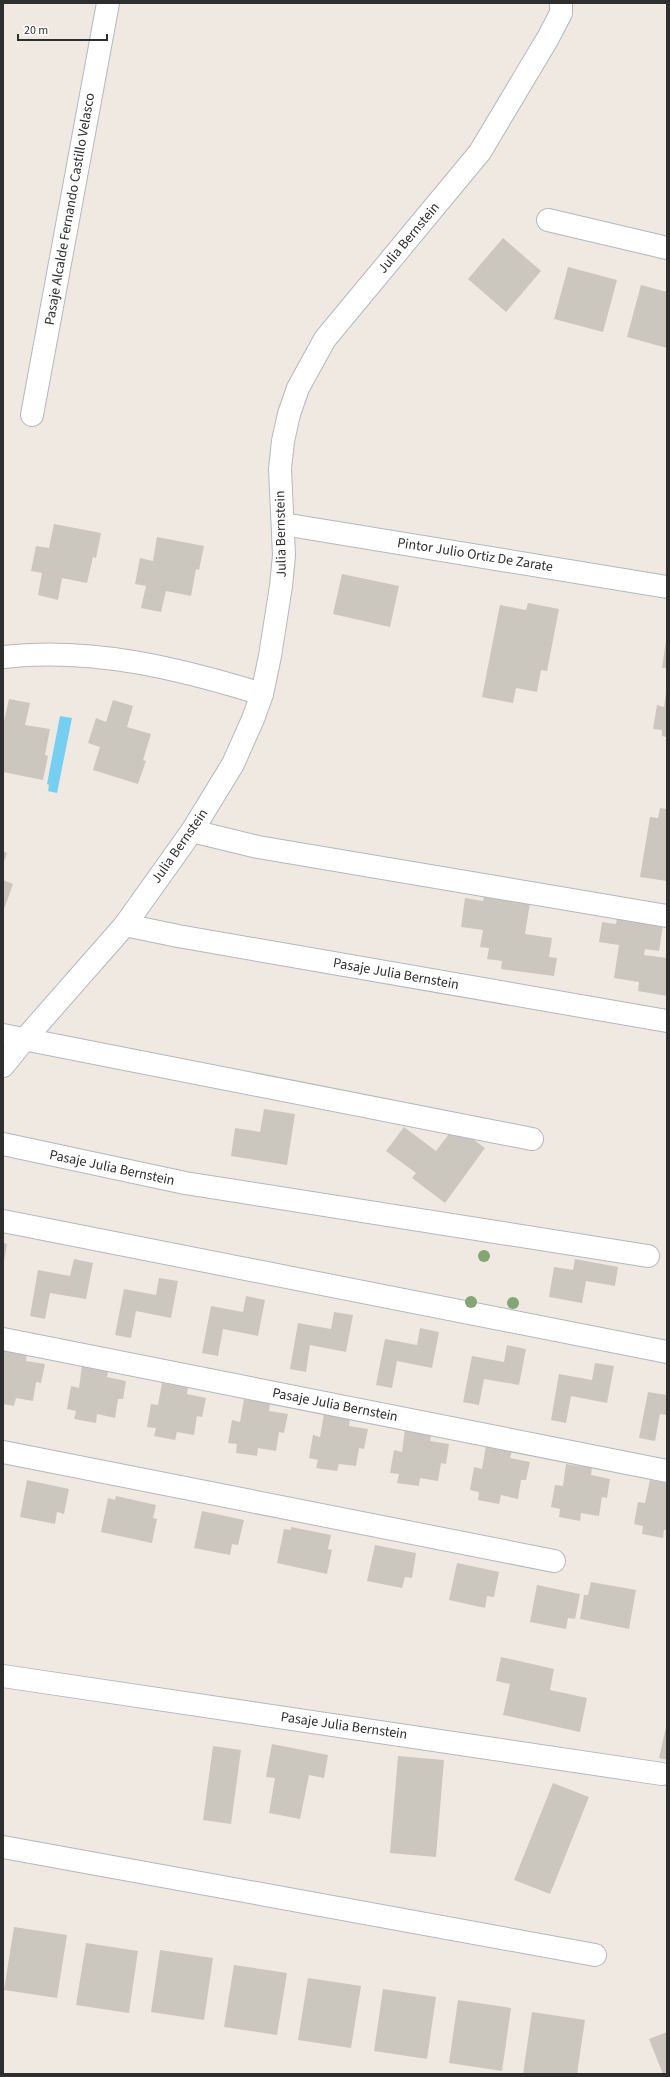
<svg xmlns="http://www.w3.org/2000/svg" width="670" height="2077" font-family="'Source Sans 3',sans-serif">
  <rect width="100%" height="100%" fill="#efe9e1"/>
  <path fill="#75cff0" d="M60 716 72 718 57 793 48 791 49 785 47 784Z"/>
  <path fill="#cbc7bf" d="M503 238 541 271 506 312 468 279Z
    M568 267 617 280 603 332 554 319Z
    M641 285 667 292V348L627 337Z
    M54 524 101 533 96 558 93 557 87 583 62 578 58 600 38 595 42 573 31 571 36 546 49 548Z
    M157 537 204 546 199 570 196 569 191 596 166 591 161 612 141 608 146 586 135 584 140 558 153 561Z
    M342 574 399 586 390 627 333 614Z
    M528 603 559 609 547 671 541 670 537 692 516 688 513 703 482 697 500 605 526 610Z
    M666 641H667V668H662Z
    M666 693H667V737L662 736V730L653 729 657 705 664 707Z
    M9 699 30 703 25 725 50 729 45 755 48 756 43 780 3 772V720L4 721Z
    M113 700 133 706 127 727 151 734 143 760 146 761 138 784 93 770 100 747 88 743 96 718 106 722Z
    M660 808 667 809V881L640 877 650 817 658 818Z
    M3 851 7 853 3 865Z
    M3 880 13 884 3 912Z
    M484 896 530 903 525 934 552 938 549 957 557 958 554 976 501 969 502 961 487 959 489 948 480 947 483 930 461 927 465 898 483 901Z
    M617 918 663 925 659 951 645 949 644 955 667 958V996L638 991 639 982 614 978 619 945 599 942 602 922 616 924Z
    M264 1109 295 1114 287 1165 231 1156 235 1128 260 1132Z
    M455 1126 485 1148 445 1203 412 1178 416 1173 386 1151 404 1127 436 1151Z
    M3 1243 7 1244 4 1261H3Z
    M74 1259 93 1263 86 1299 50 1293 45 1319 30 1316 38 1270 70 1276Z
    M575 1259 618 1267 615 1286 586 1281 582 1303 549 1297 554 1267 573 1270Z
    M159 1278 178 1281 171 1318 136 1311 131 1338 115 1335 124 1289 156 1295Z
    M246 1296 265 1300 258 1336 223 1329 218 1356 202 1353 211 1306 243 1312Z
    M334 1312 353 1315 346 1352 310 1345 306 1372 290 1369 298 1323 331 1329Z
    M420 1328 439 1332 432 1368 397 1361 392 1388 376 1385 385 1339 417 1345Z
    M507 1345 526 1349 519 1385 484 1379 479 1405 463 1402 472 1356 504 1362Z
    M3 1349 27 1353 26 1361 45 1364 41 1383 36 1382 33 1401 16 1398 14 1406 3 1404Z
    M595 1363 614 1366 607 1403 571 1396 566 1423 551 1420 559 1374 592 1380Z
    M82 1365 108 1370 107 1377 126 1381 123 1399H118L115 1418 97 1414 96 1423 74 1419 76 1411 67 1409 71 1386 79 1388Z
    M162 1383 188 1387 187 1394 206 1398 202 1417 197 1416 194 1435 177 1432 175 1440 154 1436 156 1428 147 1427 151 1404 158 1405Z
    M648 1392 667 1395V1415L660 1414 655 1441 639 1438Z
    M244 1399 270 1403 269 1411 288 1414 284 1433 279 1432 276 1451 258 1448 257 1456 236 1453 237 1444 228 1443 232 1420 240 1422Z
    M324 1414 350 1419 349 1426 368 1429 364 1449 359 1448 356 1466 339 1464 337 1471 316 1468 318 1460 309 1458 313 1435 320 1437Z
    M405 1429 432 1433 430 1441 449 1444 446 1464 441 1463 438 1481 420 1478 419 1486 397 1483 399 1474 390 1473 394 1450 402 1452Z
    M486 1446 512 1451 510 1458 530 1462 526 1480H521L518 1499 501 1495 499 1504 478 1500 479 1492 470 1490 474 1467 482 1469Z
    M566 1464 592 1468 591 1475 610 1479 607 1498 602 1497 599 1516 581 1513 580 1521 559 1517 560 1509 551 1507 555 1485 563 1486Z
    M27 1480 69 1489 64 1514 57 1512 55 1524 20 1517Z
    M650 1480 667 1483V1530H664L663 1538 642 1534 643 1526 634 1524 638 1502 645 1503Z
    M116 1496 156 1505 153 1518 157 1519 152 1543 101 1532 108 1498 115 1500Z
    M202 1511 244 1520 238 1545 232 1544 230 1555 194 1548Z
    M291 1527 331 1535 328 1549 332 1550 327 1574 277 1563 284 1529 291 1530Z
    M375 1545 416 1553 412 1578 405 1577 402 1588 367 1581Z
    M457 1563 499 1572 494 1597 487 1596 485 1608 449 1600Z
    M591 1582 636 1590 629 1629 580 1619 584 1595H588Z
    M537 1585 580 1594 575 1619 568 1618 566 1629 530 1622Z
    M501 1657 554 1669 550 1690 587 1698 580 1732 503 1715 510 1684 496 1681Z
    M666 1727H667V1760L659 1758Z
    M272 1744 328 1755 324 1778 309 1775 300 1819 269 1813 275 1778 266 1777Z
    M213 1746 241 1750 231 1824 203 1820Z
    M398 1756 444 1760 436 1857 390 1853Z
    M553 1783 589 1797 550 1894 514 1880Z
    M14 1927 67 1935 57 1998 4 1990Z
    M86 1943 138 1951 129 2013 76 2005Z
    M160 1950 213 1958 204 2020 151 2012Z
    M234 1965 287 1973 277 2035 224 2027Z
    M308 1978 361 1986 351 2048 298 2040Z
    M383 1989 436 1997 427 2059 374 2051Z
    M458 2000 511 2008 502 2071 449 2063Z
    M532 2012 585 2020 577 2074H523Z
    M667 2032V2074H663L649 2039Z"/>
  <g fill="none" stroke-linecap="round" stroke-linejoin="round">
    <g stroke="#b4b7c1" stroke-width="24">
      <path id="street" d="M548 220 667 248
        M32 415 108 3
        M283 524 667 587
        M3 657C91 647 178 668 262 694
        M192 831 258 847 667 916
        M125 925 178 936 667 1021
        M3 1035 532 1139
        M3 1144 185 1183 648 1256
        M3 1221 667 1352
        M3 1339 667 1471
        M3 1452 554 1561
        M3 1676 662 1774
        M3 1847 595 1955"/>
    </g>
    <g stroke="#b4b7c1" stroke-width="24">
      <path id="secondary" d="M3 1066 24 1040 125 925 192 831 233 764 253 719 262 694 270 656 281 586 284 555 280 469 283 441 289 414 298 388 325 339 480 152 548 38 561 13V3"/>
    </g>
    <use href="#street" stroke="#fff" stroke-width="22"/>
    <use href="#secondary" stroke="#fff" stroke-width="22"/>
  </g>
  <g fill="#84a574">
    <circle cx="484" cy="1256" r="6"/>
    <circle cx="471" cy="1302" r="6"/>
    <circle cx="513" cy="1303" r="6"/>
  </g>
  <g text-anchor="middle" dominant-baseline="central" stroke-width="4" stroke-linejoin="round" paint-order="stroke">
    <g font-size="14" fill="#2e2e2e" stroke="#fff">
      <text transform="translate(70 209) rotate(-80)">Pasaje Alcalde Fernando Castillo Velasco</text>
      <text transform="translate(409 238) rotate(-50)">Julia Bernstein</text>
      <text transform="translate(281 534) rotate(-91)">Julia Bernstein</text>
      <text transform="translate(475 555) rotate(9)">Pintor Julio Ortiz De Zarate</text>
      <text transform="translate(180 846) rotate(-55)">Julia Bernstein</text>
      <text transform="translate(396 974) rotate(10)">Pasaje Julia Bernstein</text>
      <text transform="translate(112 1168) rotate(12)">Pasaje Julia Bernstein</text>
      <text transform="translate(335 1405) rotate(11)">Pasaje Julia Bernstein</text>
      <text transform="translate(344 1726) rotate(8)">Pasaje Julia Bernstein</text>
    </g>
  </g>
  <rect width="670" height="2077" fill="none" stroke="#2e2e2e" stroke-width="8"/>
  <path d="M18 34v6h89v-6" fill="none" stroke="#2e2e2e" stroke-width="2"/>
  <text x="24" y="34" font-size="12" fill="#2e2e2e" stroke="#ffffff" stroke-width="3" paint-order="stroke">20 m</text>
</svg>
